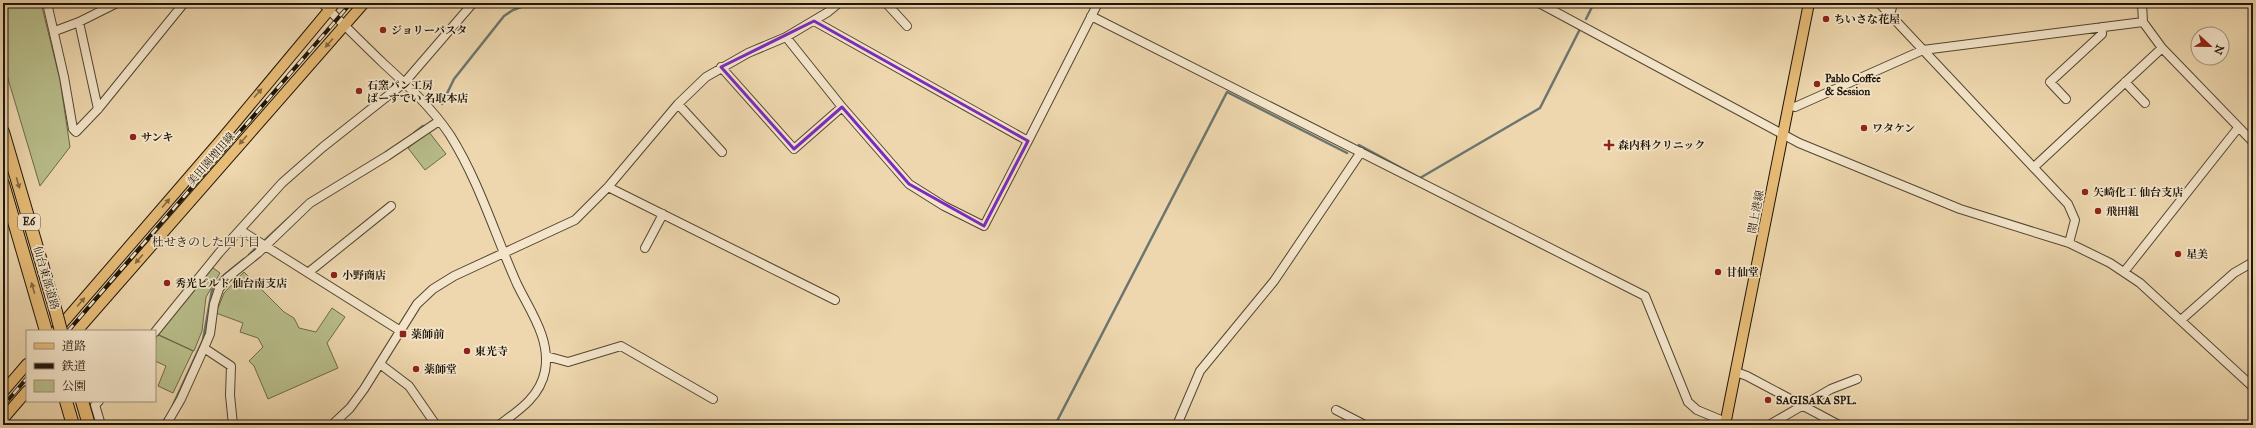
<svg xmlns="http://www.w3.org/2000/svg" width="2256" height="428" font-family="'IM FELL Great Primer','Noto Serif JP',serif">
  <rect width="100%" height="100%" fill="#eed7ae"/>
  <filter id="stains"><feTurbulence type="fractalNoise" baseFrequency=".005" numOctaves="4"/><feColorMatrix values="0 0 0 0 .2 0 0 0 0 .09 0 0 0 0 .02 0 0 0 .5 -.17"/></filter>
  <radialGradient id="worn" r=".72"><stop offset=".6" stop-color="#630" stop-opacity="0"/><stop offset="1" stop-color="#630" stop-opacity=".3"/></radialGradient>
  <path fill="#b8be8b" stroke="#6b6a4a" d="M3 3H41L60 80 70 147 40 186 3 62Z
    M429 132 446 154 425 170 408 148Z
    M212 267 220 273 206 297 202 331 194 351 157 334Z
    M244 272 284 312 294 318 299 328 316 332 332 308 345 317 327 343 338 368 268 399 254 366 249 361 263 347 258 338 240 332 243 323 216 313 224 293Z
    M156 334 193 351 173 393 158 386 166 366 155 361Z"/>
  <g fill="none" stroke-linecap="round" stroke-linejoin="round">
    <path stroke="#6b7670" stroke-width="2.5" d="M1586 19 1594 3
      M442 104 454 79 504 16 513 10 532 3
      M414 133 423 126
      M1359 145 1420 178 1540 108 1579 31
      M265 240 305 203
      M249 255 256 248
      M173 405 203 340 212 290 222 277 244 259
      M161 425 165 419
      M1055 425 1227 92 1347 153"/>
    <g stroke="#524632" stroke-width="10">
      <path id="minor" d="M47 3 64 77 73 129 76 132 98 109 184 3
        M322 3C343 24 363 44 384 64 408 86 432 108 450 135 479 181 495 235 517 284 530 311 551 339 545 371 540 397 518 411 499 425
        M886 3 907 26
        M1539 3 1799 143 1960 209 2069 243 2110 263 2140 283 2253 387
        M1879 3 2068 204 2075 220 2069 243
        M1890 15 1893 3
        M1091 16 1645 296 1688 402 1697 410 1726 422
        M814 21 1028 141 1098 3
        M79 22 98 109
        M2143 22 2162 48 2253 142
        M55 31 79 22 117 3
        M786 37 842 107 909 184 944 206 984 226 1028 141
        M721 67 794 149 842 107
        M2125 82 2145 103
        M2066 99 2050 82 2102 34V27
        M678 104 722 152
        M1788 105 1795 107 1923 50 2143 22 2142 3
        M2034 167 2162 48
        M608 187 835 300
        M240 230 399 330
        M645 248 663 214
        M309 272 391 206
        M2124 272 2238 128
        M2181 320 2234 273 2253 262
        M155 332 219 253 282 183 323 147 404 83 473 3
        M204 348 231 366 230 395 233 425
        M546 356 568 362 621 346 713 399
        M380 364 409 386 436 425
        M1736 372 1747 376 1839 425
        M99 401 95 405 101 425
        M1336 410 1365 425
        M166 425 181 399 204 348 210 334 214 304 219 289 227 278 258 253 310 203 387 156 439 121
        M332 425 350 408 364 389 417 304 433 289 454 276 575 220 608 187 678 104 706 77 748 53 786 37 828 12 839 3
        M1177 425 1200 371 1274 281 1361 152
        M1769 425 1831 389 1857 379"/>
    </g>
    <g stroke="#1e1509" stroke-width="12">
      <path id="major" d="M56 331 220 141 335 3
        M77 331 364 3
        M3 392 27 364
        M3 419 27 391
        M1725 425 1809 3"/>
    </g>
    <g stroke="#1e1509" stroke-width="14">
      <path id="highway" d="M3 132 56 312
        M3 184 46 331
        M66 401 73 425
        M82 401 89 425"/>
    </g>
    <use href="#minor" stroke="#f4e5ca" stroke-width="8"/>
    <use href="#major" stroke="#e7bc77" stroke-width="10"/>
    <use href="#highway" stroke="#e7bc77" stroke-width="12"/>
    <g stroke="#1e1509" stroke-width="4">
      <path id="rail" d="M68 331 351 3
        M3 406 27 378"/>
    </g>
    <use href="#rail" stroke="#f4e5ca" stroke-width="2.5" stroke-dasharray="8" stroke-linecap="butt"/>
    <g stroke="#1e1509" stroke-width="14" stroke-linecap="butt">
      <path id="highway-bridge" d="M56 312 61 331"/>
    </g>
    <use href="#highway-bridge" stroke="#e7bc77" stroke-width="12"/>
  </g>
  <defs><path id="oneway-solid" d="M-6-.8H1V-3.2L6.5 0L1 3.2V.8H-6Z"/></defs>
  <g fill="#826840">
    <use href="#oneway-solid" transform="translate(329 43) rotate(131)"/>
    <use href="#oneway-solid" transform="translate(258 93) rotate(-48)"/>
    <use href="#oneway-solid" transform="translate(243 140) rotate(131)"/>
    <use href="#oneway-solid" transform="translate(18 183) rotate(74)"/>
    <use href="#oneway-solid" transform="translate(166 203) rotate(-49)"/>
    <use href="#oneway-solid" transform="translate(139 259) rotate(131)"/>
    <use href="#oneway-solid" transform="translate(33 288) rotate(-106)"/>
    <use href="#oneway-solid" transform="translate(81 302) rotate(-49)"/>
  </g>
  <path fill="none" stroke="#7b2cbf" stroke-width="3" stroke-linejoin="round" d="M814 21 1028 141 984 226 909 184 842 107 794 149 721 67Z"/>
  <g fill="#8f2418" stroke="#f4e5ca" stroke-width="1.5">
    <circle cx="1826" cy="19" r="4"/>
    <circle cx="383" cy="30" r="4"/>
    <circle cx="1817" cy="84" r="4"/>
    <circle cx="359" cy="91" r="4"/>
    <circle cx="1864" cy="128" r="4"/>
    <circle cx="133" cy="137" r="4"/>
    <path d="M1607 139h4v4h4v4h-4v4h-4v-4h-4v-4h4z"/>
    <circle cx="2085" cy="192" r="4"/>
    <circle cx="2098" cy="211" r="4"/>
    <circle cx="2178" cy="254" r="4"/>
    <circle cx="1718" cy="272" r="4"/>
    <circle cx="334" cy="275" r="4"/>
    <circle cx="167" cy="283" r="4"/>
    <rect x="399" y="330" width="8" height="8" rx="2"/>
    <circle cx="467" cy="351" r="4"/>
    <circle cx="416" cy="369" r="4"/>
    <circle cx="1768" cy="400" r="4"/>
  </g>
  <g text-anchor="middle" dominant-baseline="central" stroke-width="3.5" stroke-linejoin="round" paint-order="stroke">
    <rect fill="#f4e5ca" stroke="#5e5343" stroke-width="1" x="18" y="214" width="22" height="16" rx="3"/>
    <g font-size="10" font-weight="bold" fill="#1e1509">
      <text x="29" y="222">E6</text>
    </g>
    <g font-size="11" font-weight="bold" fill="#1e1509" stroke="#f4e5ca" text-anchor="start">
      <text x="1834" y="19">ちいさな花屋</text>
      <text x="391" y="30">ジョリーパスタ</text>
      <text x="1825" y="78">Pablo Coffee<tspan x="1825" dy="13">&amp; Session</tspan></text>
      <text x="367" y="85">石窯パン工房<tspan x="367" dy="13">ばーすでい 名取本店</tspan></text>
      <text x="1872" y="128">ワタケン</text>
      <text x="141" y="137">サンキ</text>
      <text x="1618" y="145">森内科クリニック</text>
      <text x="2093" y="192">矢崎化工 仙台支店</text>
      <text x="2106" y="211">飛田組</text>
      <text x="2186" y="254">星美</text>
      <text x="1726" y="272">甘仙堂</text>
      <text x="342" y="275">小野商店</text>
      <text x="175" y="283">秀光ビルド 仙台南支店</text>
      <text x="411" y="334">薬師前</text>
      <text x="475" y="351">東光寺</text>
      <text x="424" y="369">薬師堂</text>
      <text x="1776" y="400">SAGISAKA SPL.</text>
    </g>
    <g font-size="11" fill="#1e1509" stroke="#f4e5ca">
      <text transform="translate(211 159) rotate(-49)">美田園増田線</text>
      <text transform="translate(1756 212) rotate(-79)">閖上港線</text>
      <text transform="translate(46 278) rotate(74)">仙台東部道路</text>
    </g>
    <g font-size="12" fill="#1e1509" stroke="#f4e5ca">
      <text x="206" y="242">杜せきのした四丁目</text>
    </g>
  </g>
  <rect width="2256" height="428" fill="none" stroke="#eed7ae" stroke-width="16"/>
  <rect x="4" y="4" width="2248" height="420" fill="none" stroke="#1e1509" stroke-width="2"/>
  <rect x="8" y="8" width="2240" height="412" fill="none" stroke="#1e1509"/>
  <rect x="26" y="330" width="130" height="72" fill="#f4e5ca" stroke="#9e927d"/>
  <rect x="34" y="343" width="20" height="6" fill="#e7bc77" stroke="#9e927d"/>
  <text x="62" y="350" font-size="12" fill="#1e1509">道路</text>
  <rect x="34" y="363" width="20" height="6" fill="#1e1509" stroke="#9e927d"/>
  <text x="62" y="370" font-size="12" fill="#1e1509">鉄道</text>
  <rect x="34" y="380" width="20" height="12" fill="#b8be8b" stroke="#9e927d"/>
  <text x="62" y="390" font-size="12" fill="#1e1509">公園</text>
  <g transform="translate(2210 46) rotate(112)"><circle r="19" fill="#f4e5ca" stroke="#9e927d"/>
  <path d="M0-3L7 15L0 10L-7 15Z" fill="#8f2418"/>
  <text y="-6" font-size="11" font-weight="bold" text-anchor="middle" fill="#1e1509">N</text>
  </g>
  <rect width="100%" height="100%" filter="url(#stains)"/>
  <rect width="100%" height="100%" fill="url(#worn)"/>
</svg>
